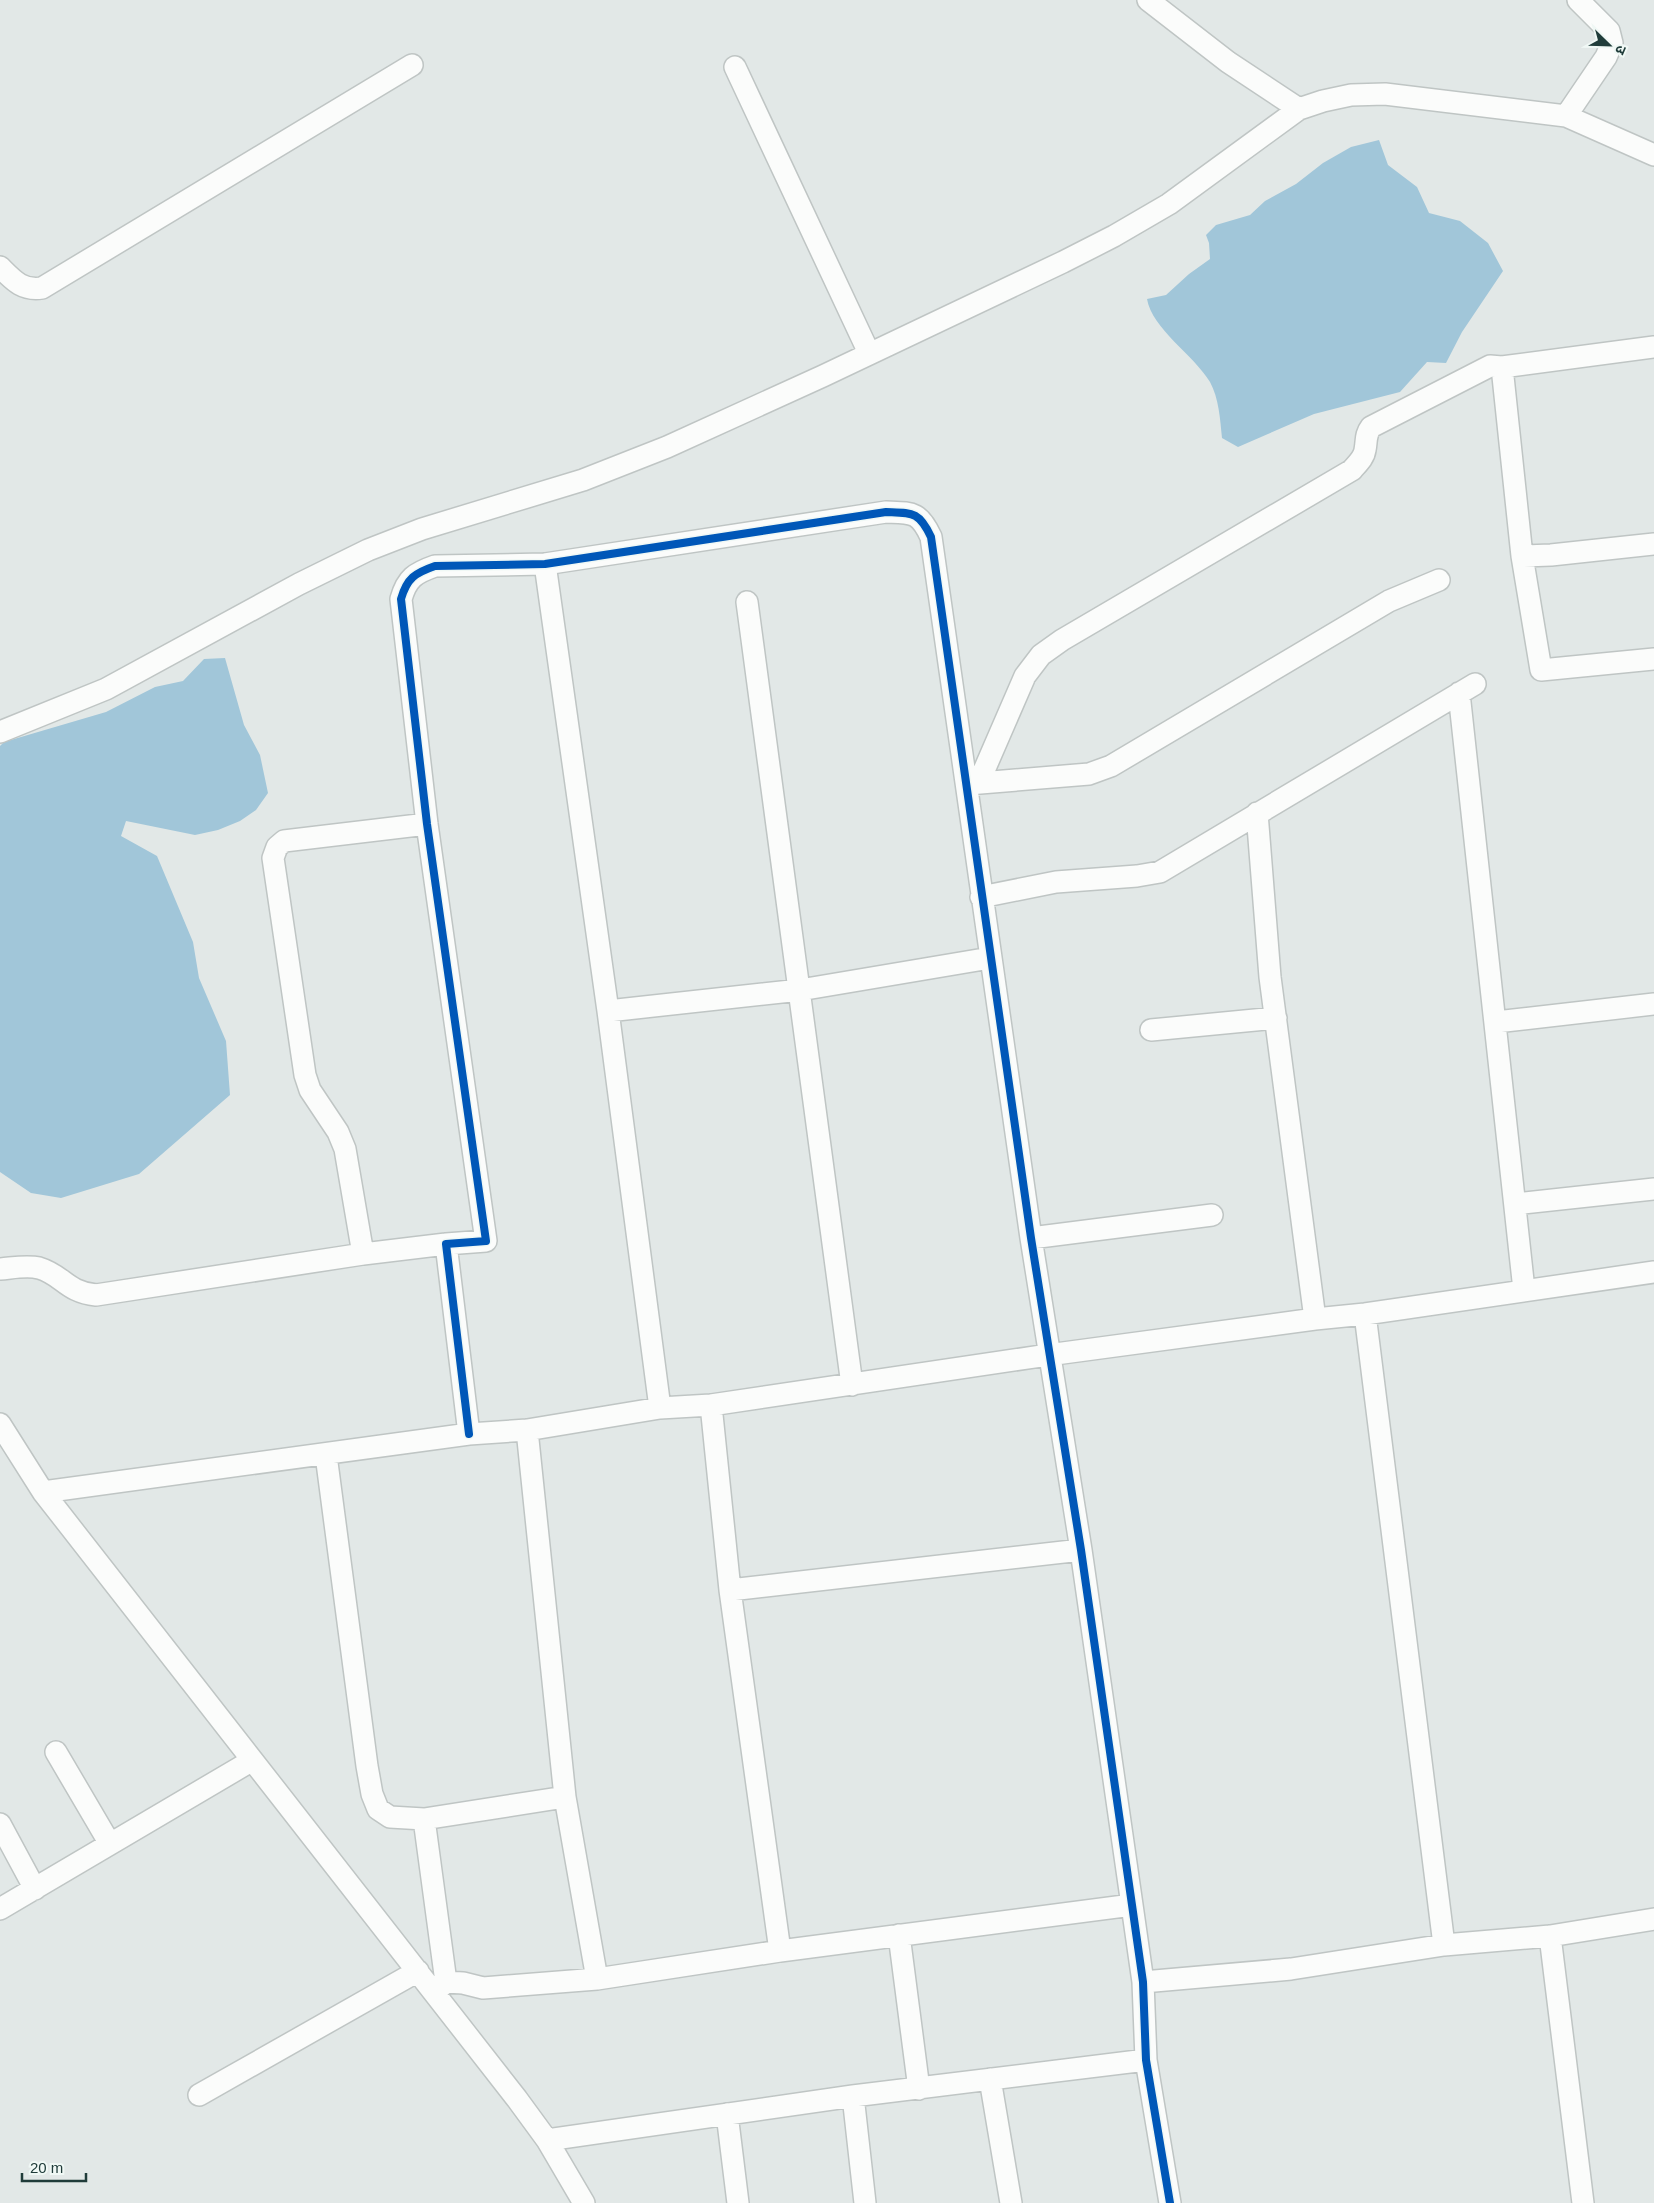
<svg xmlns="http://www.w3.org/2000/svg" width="1654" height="2203" font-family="Arial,'Noto Sans Devanagari',sans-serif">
  <rect width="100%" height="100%" fill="#e2e8e7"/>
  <path fill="#a1c6d9" d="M1379 140 1388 165 1417 187 1429 213 1460 221 1488 243 1503 271 1462 332 1446 363 1427 362 1400 392 1314 414 1238 447 1222 438C1220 418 1219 399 1210 382 1194 355 1152 329 1147 299L1166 295 1189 274 1210 259 1209 243 1206 235 1216 225 1250 215 1265 201 1296 184 1323 163 1351 147Z
    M225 658 244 725 260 755 268 793 256 810 240 821 218 830 195 835 126 821 121 836 157 856 193 942 199 978 226 1041 230 1095 139 1174 61 1198 31 1193 0 1172V746L4 742 106 712 155 687 183 681 204 659Z"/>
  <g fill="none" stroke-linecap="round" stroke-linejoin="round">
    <g stroke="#bfc5c4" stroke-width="24">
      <path id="minor" d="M1148 0 1228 62 1299 109
        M735 67 869 353
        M1566 116 1606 57 1612 43 1609 31 1578 0
        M0 267C13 280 22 291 42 288L412 65
        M1654 347 1502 367 1522 556 1551 555 1654 544
        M1522 556 1541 670 1654 659
        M545 564 608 1011 660 1408
        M747 602 852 1385
        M1459 693 1524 1290
        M0 732 106 689 299 584 368 550 422 529 583 480 667 447 823 376 1063 262 1114 236 1169 204 1299 109 1323 101 1351 95 1385 94 1566 116 1654 155
        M979 782 1025 676 1041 655 1062 640 1352 470C1357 464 1364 458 1365 450 1367 440 1365 435 1371 427L1490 366 1502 367
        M968 784 1089 774 1111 766 1389 601 1439 580
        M1257 813 1270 977 1315 1319
        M981 897 1056 882 1137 876 1160 872 1475 684
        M608 1011 800 990 990 958
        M1496 1022 1654 1004
        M1151 1030 1276 1018
        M1515 1204 1654 1189
        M1031 1238 1212 1215
        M363 1254 345 1149 338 1132 310 1090 305 1075 273 858 277 847 284 841 427 824
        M0 1269C13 1268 27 1265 39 1268 63 1275 66 1292 96 1295L363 1254 446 1244
        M1365 1314 1444 1945
        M711 1405 730 1590 780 1951 1132 1905
        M0 1424 43 1492 517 2099 547 2140 584 2203
        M527 1430 565 1797 597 1979 780 1951
        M469 1434 446 1244 486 1241 427 824 401 599C407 578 415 573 435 566L545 564 886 512C912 513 919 511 931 537L1031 1238 1081 1550 1132 1905 1143 1982 1146 2060 1170 2203
        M326 1455 367 1766 372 1794 378 1809 390 1817 424 1819 565 1797
        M43 1492 469 1434 527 1430 660 1408 711 1405 1048 1355 1315 1319 1365 1314 1654 1272
        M730 1590 1081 1550
        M56 1752 110 1844
        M424 1819 446 1982
        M0 1824 35 1889
        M0 1909 251 1761
        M899 1935 919 2089
        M1550 1936 1583 2203
        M1143 1982 1291 1969 1444 1945 1550 1936 1654 1919
        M435 1992 446 1982 463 1983 483 1988 597 1979
        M990 2079 1011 2203
        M199 2095 418 1971
        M853 2096 865 2203
        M727 2114 738 2203
        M547 2140 853 2096 1146 2060"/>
    </g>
    <use href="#minor" stroke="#fbfcfb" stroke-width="21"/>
    <g stroke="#f0f8f5" stroke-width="11">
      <path id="cycleway" d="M469 1434 446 1244 486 1241 427 824 401 599C407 578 415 573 435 566L545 564 886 512C912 513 919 511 931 537L1031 1238 1081 1550 1132 1905 1143 1982 1146 2060 1170 2203"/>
    </g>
    <use href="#cycleway" stroke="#0057b8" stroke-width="8"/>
  </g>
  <g transform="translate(1609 45) rotate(113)" stroke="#f0f8f5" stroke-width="4" paint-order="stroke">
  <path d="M0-4L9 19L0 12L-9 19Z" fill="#203c3a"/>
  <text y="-8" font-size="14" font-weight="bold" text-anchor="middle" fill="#203c3a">उ</text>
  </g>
  <path d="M22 2173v8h64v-8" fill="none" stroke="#203c3a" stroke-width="2.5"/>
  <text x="30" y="2173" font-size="15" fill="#203c3a" stroke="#f0f8f5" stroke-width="4" paint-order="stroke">20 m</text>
</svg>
